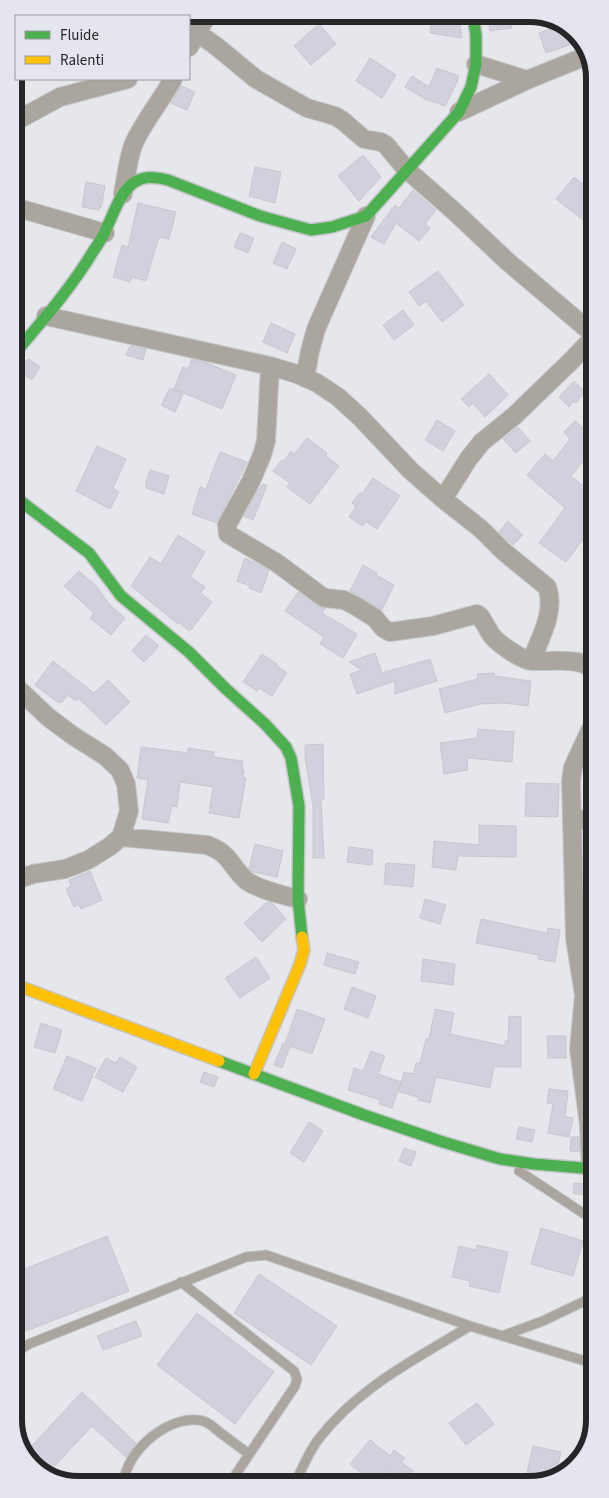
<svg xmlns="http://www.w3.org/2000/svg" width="609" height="1498" font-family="'Source Sans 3',sans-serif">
  <rect width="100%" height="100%" fill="#e6e7ec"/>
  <path fill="#d0d1dd" stroke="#c7c8cc" d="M432 14H451L449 24 460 25 462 38 430 33Z
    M505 14H509L512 28 490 31 488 16Z
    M319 24 336 44 311 65 294 46Z
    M562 24 569 27 575 43 546 53 539 33Z
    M370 58 396 75 382 98 356 81Z
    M437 68 459 76 457 82 445 106 425 99 405 87 412 76 429 87Z
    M181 86 195 92 187 110 171 103Z
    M363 155 381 177 359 201 338 176Z
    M255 167 281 172 275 203 249 196Z
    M574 177 592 191V227L556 199Z
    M86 182 105 186 102 204 99 210 82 207Z
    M413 190 436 210 425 224 430 228 419 241 396 223 384 244 371 237 395 205 399 208Z
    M138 203 176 212 169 239 159 237 146 281 132 277 130 282 113 277 122 245 128 247Z
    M240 233 254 238 248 253 234 247Z
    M282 242 296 249 287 269 273 263Z
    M438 271 464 305 442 322 426 301 419 306 409 292Z
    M403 310 414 325 394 340 383 325Z
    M271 323 295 334 287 353 263 342Z
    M130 346 146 349 143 360 126 355Z
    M29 359 40 367 32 380 15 369Z
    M192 359 207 363 236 375 222 409 174 389 183 367 188 369Z
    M489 374 508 395 485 417 473 403 469 407 461 399Z
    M574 381 585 392 576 403 574 401 569 407 559 397Z
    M170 388 183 394 175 412 161 405Z
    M437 420 455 431 443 451 425 440Z
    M575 421 593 436V449L571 476 593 494V526L566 562 539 543 565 508 527 475 545 454 553 461 570 439 564 432Z
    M518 427 530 441 516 453 503 439Z
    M307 438 327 453 326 456 339 466 310 504 287 487 290 483 273 471 282 460 284 461 291 451 295 454Z
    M97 446 126 459 113 488 119 492 110 509 76 491Z
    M220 452 247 462 217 523 192 514 200 487 206 489Z
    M150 470 169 476 164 494 146 488V483Z
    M373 478 400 496 377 529 366 522 363 526 349 517 356 506 352 503 360 493 362 494Z
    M263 484 267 486 253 520 244 516 256 493Z
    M508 521 523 535 513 545 499 532Z
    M178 535 205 552 190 577 205 587 200 593 212 602 190 631 179 623 178 624 131 586 150 557 161 564Z
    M245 558 269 570 261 593 249 588 250 586 237 581Z
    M363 565 377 573 376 575 394 585 382 610 350 591Z
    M79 571 96 586 110 605 125 618 111 635 90 618 94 613 64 586Z
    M298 592 314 604 325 609 322 613 357 634 343 658 320 644 324 637 285 611Z
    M146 635 159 646 144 662 132 651Z
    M375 653 382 673 430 659 437 681 395 694V681L357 694 350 674 362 670 349 662Z
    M262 654 277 664 276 665 287 673 272 696 259 688 257 691 243 682Z
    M53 661 94 693 108 680 130 702 106 725 78 698 76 701 68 695 62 702H57L35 685Z
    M494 673V676L531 681 528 706 503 703 480 704 445 713 439 689 478 679 477 674Z
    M478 729 514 732 512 762 467 758 468 770 444 774 440 743 477 738Z
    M323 744 324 799H321L324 858H313V806L305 757V745Z
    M141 747 188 753V748L214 752 213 757 243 761 242 770H244L243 777 246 778 239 818 209 813 213 787 180 782 177 807 172 806 168 823 142 819 148 780 137 778Z
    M526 783 559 784 558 817 525 816Z
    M479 825 516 826V857L458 856 456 870 432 867 434 841 479 845Z
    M594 829V844H583V830Z
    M255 844 283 851 277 877 253 872 249 869Z
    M349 847 373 850 372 865 347 862Z
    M386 863 415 865 413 887 384 884Z
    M90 871 102 900 81 909 79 905 74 907 66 889 71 886 69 880Z
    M425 899 446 905 440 924 420 918Z
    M267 902 272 903 286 919 262 942 244 923Z
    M481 919 547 933 548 928 560 930 555 962 538 959 539 955 476 943Z
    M327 953 359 962 355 974 324 965Z
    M256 957 270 978 240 998 225 978Z
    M423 959 455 964 453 985 421 981Z
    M352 987 376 996 368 1018 344 1009Z
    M297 1009 325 1019 312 1054 290 1046 282 1068 274 1065 283 1043 285 1044Z
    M435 1009 454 1013 450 1034 505 1046V1041H508L509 1016 521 1017V1067H506L494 1066 490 1088 436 1077 430 1103 418 1100V1097L399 1092 404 1072 413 1074 416 1063H420L426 1039H429Z
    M41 1023 62 1030 55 1053 34 1047Z
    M547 1036H566V1058H548Z
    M371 1051 385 1056 378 1074 401 1082 392 1108 379 1104 380 1100 348 1090 354 1068 363 1071Z
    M67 1056 96 1068 82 1101 53 1089Z
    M120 1057 137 1067 123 1092 95 1077 106 1058 116 1063Z
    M204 1072 218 1077 214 1087 200 1082Z
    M549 1089 568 1091 565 1117 573 1118 569 1137 548 1133 553 1104 547 1103Z
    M309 1122 323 1131 304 1162 290 1153Z
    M519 1127 535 1130 532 1142 516 1139Z
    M571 1137H579L580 1152 570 1151Z
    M404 1148 416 1152 411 1166 399 1161Z
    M574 1183 591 1184 589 1196 573 1193Z
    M541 1228 583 1241 573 1276 531 1264Z
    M107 1236 129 1291 21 1333 17 1323V1272Z
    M477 1245 508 1252 499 1293 469 1286 470 1281 452 1277 459 1246 476 1250Z
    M259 1274 337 1326 311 1365 234 1313Z
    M197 1313 274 1372 235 1424 157 1365Z
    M136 1321 142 1336 103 1350 97 1336Z
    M82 1392 136 1443 126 1457 92 1426 47 1474 39 1471 26 1452Z
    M477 1403 494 1424 466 1445 449 1423Z
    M370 1440 390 1456 394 1450 405 1458 401 1462 413 1471 404 1482H402L388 1471 379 1482H372L350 1464Z
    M533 1446 561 1452 555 1478 551 1481H525Z"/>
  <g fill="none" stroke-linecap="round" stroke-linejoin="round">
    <g stroke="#c4c5c8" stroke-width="11">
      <path id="lane" d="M519 1171 595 1221
        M181 1282 294 1371 297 1379 295 1386 230 1483
        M502 1336 543 1321 595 1296
        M17 1352 29 1344 246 1257 266 1255 470 1326 595 1364
        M295 1483C302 1469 308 1454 317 1441 357 1388 414 1360 470 1326
        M124 1484C124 1451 173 1410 206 1422 210 1424 215 1428 218 1431 229 1439 239 1447 249 1454"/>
    </g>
    <g stroke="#c4c5c8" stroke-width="20">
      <path id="street" d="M167 14 172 16
        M189 27 216 46 256 79 307 108 335 116 343 121 364 139 381 142 386 145 406 169 455 212 507 261 593 334
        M189 47 208 14
        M476 64 527 80
        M459 112 527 80 589 55
        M14 122 60 97 128 79
        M123 194C126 178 128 157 134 143 144 121 161 101 173 79
        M14 209 25 210 105 233
        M46 316 270 366 297 374 317 383 338 397 360 417 410 470 443 499 481 529 503 551 547 587C556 611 540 639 531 661
        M270 366 266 441 262 455 251 481 227 525 228 534 277 563 320 595 325 598 344 600 354 605 375 618 383 628 390 632 433 626 477 614 480 616C484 622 488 630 492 636 499 644 521 660 532 661 553 662 574 657 593 668
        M305 378 310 351 316 329 366 216
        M443 499 469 458 482 442 514 416 571 361 593 338
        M15 686 48 717 72 735 105 756 120 770 126 784 129 811 121 837 109 847 88 860 65 869 33 874 16 880
        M572 821 594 818
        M121 837 207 845C232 854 230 867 247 881 260 890 283 895 298 899
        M591 1169 589 1125 579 1049 584 995 575 938 571 781 573 767 594 722"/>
    </g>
    <g stroke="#c4c5c8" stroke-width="14">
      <path id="fast" d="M15 353C43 320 72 287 94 250 99 243 104 235 107 227 114 213 119 195 132 184 143 175 155 177 168 180L260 216 311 230 332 227 366 216 459 112 471 87 476 64V36L473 14
        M15 497 89 553 121 596 189 652 226 689 265 724 286 747 291 758 299 806 298 899 302 937
        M219 1061 364 1115 443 1142 500 1159 534 1164 595 1169"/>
    </g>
    <g stroke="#c4c5c8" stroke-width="14">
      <path id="slow" d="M16 985 219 1061
        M254 1074 300 964 304 950 302 937"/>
    </g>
    <use href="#lane" stroke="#aaa69e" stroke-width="9"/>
    <use href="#street" stroke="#aaa69e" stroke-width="18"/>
    <use href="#fast" stroke="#4caf50" stroke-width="11"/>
    <use href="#slow" stroke="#ffc107" stroke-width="11"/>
  </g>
  <path d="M0 0H609V1498H0ZM78 22H530A56 56 0 0 1 586 78V1420A56 56 0 0 1 530 1476H78A56 56 0 0 1 22 1420V78A56 56 0 0 1 78 22Z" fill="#e4e5ee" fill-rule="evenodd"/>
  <path fill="none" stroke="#262629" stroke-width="6" d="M78 22H530A56 56 0 0 1 586 78V1420A56 56 0 0 1 530 1476H78A56 56 0 0 1 22 1420V78A56 56 0 0 1 78 22Z"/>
  <rect x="15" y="15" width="175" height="65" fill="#e4e5ee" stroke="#98999f"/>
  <rect x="25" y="31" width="25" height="8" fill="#4caf50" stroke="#98999f"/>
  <text x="60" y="40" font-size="15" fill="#262629">Fluide</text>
  <rect x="25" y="56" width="25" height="8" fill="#ffc107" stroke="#98999f"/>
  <text x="60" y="65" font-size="15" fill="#262629">Ralenti</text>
</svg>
